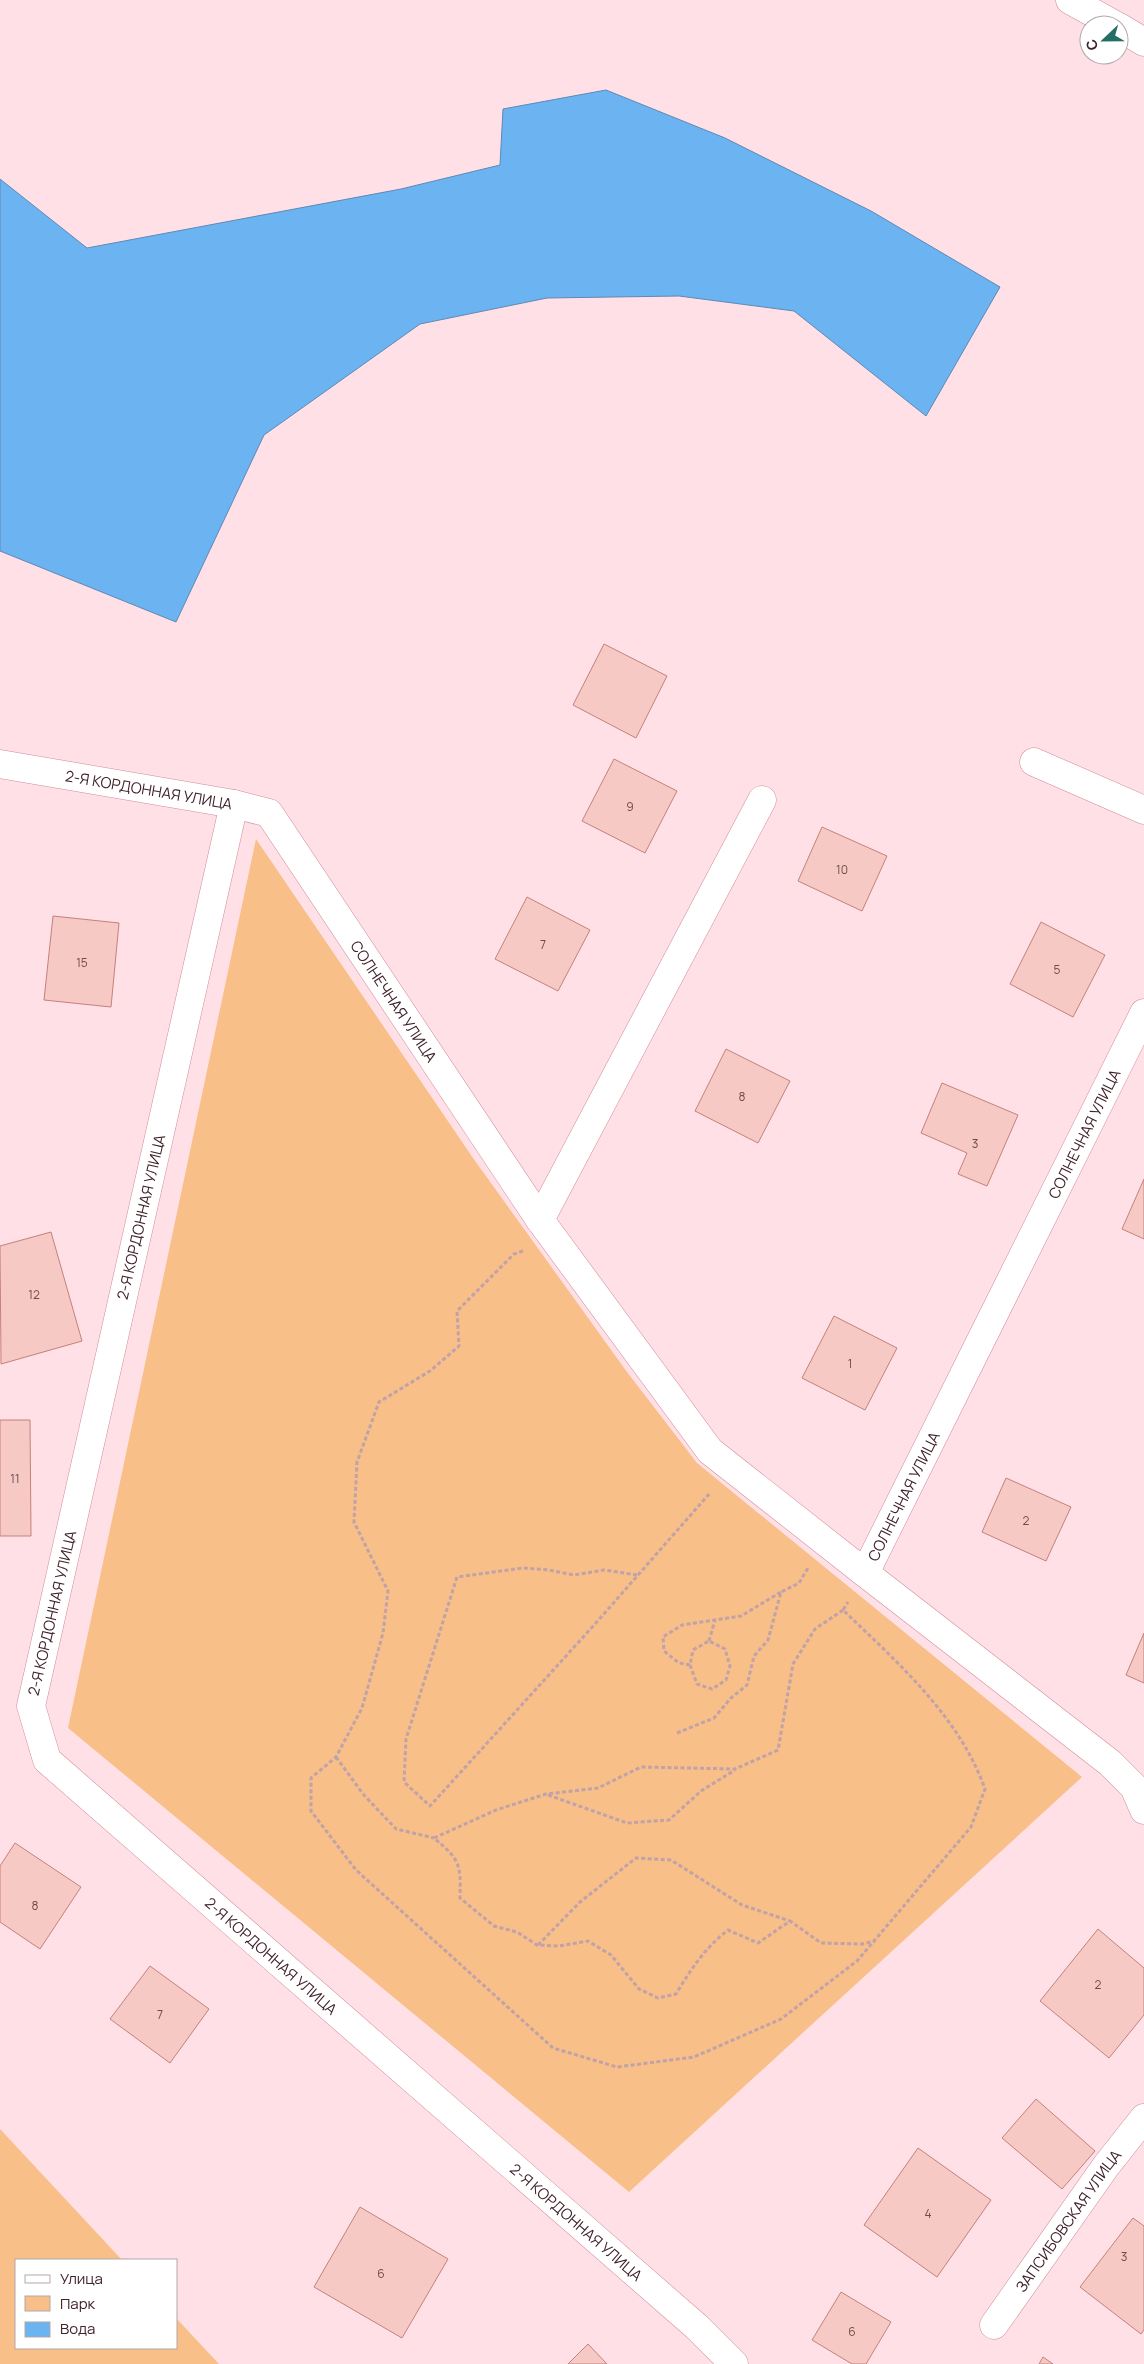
<svg xmlns="http://www.w3.org/2000/svg" width="1144" height="2364" font-family="Manrope,sans-serif">
  <rect width="100%" height="100%" fill="#ffe0e6"/>
  <path fill="#f8bf88" d="M256 839 473 1158 627 1372 697 1463 1082 1777 629 2192 68 1728Z
    M0 2129 122 2260H16V2348H176V2318L219 2364H0Z"/>
  <path fill="#6bb4f1" stroke="#5e88b5" d="M606 90 725 138 871 211 1000 287 926 416 794 311 679 296 547 298 420 324 264 435 176 622 0 551V179L87 248 401 189 500 165 503 109Z"/>
  <path fill="#f6c9c4" stroke="#c5817a" d="M604 644 667 676 636 738 573 705Z
    M614 759 677 791 645 853 582 821Z
    M822 827 887 856 862 911 798 881Z
    M527 897 590 930 558 991 495 959Z
    M53 916 119 923 111 1007 44 1000Z
    M1041 922 1105 955 1073 1017 1010 984Z
    M726 1049 790 1081 758 1143 695 1111Z
    M942 1083 1018 1115 987 1186 958 1174 967 1153 921 1133Z
    M1144 1179V1239L1122 1229Z
    M51 1232 82 1341 1 1364 0 1246Z
    M834 1316 897 1348 865 1410 802 1378Z
    M0 1420H30L31 1536H0Z
    M1006 1478 1071 1507 1046 1561 982 1532Z
    M1144 1633V1683L1126 1675Z
    M15 1843 81 1887 40 1949 0 1922V1866Z
    M1098 1929 1144 1968V2015L1109 2058 1040 2001Z
    M150 1966 209 2009 170 2063 110 2019Z
    M1036 2099 1095 2151 1062 2189 1002 2138Z
    M918 2148 991 2200 937 2277 864 2225Z
    M360 2207 448 2259 402 2338 314 2287Z
    M1133 2218 1144 2226V2330L1141 2334 1080 2287Z
    M841 2292 891 2322 866 2364H852L812 2340Z
    M588 2344 607 2364H568Z
    M1043 2357 1053 2364H1039Z"/>
  <g fill="none" stroke-linecap="round" stroke-linejoin="round">
    <g stroke="#d18c9a" stroke-width="29">
      <g id="minor">
        <path d="M1070 0 1115 25"/>
        <path d="M1119 27 1144 42"/>
        <path d="M1034 762 1144 810"/>
        <path id="s1" d="M0 764 234 804 31 1706 47 1760 697 2327 734 2364"/>
        <path id="s2" d="M234 804 269 813 540 1220 710 1451 865 1573 1144 1013"/>
        <path d="M540 1220 762 800"/>
        <path d="M865 1573 1110 1763 1134 1787 1144 1810"/>
        <path id="s3" d="M994 2325 1106 2166 1144 2118"/>
      </g>
    </g>
    <path stroke="#c0a2a8" stroke-width="3" stroke-dasharray="4 2.5" stroke-linecap="butt" d="M523 1251 514 1254 457 1311 459 1346 430 1371 379 1402 357 1462 354 1522 388 1591 383 1633 362 1708 336 1757 311 1778V1811L356 1870 553 2048 617 2067 694 2057 781 2019 857 1961 971 1827 985 1789C959 1716 898 1663 843 1610L848 1602
      M637 1575 604 1570 574 1575 549 1570 523 1568 457 1577 406 1739 404 1782 430 1806 595 1624 710 1493
      M843 1610 815 1629 793 1664 778 1750 735 1769 641 1767 598 1788 546 1794 496 1810 434 1838C460 1860 461 1864 460 1898L494 1926 517 1932 537 1945 559 1946 588 1941 611 1955 639 1989 658 1998 676 1994C691 1969 705 1948 728 1930L758 1943 790 1921 821 1943 862 1944 875 1941
      M709 1641 715 1620
      M690 1665 697 1684 712 1689 726 1680 730 1666 725 1649 709 1641 693 1650 690 1665 679 1663 664 1651 663 1637 682 1625 741 1616 781 1592
      M677 1733 714 1718 731 1698 747 1685 754 1656 768 1640 781 1592 799 1583 808 1568
      M336 1757 363 1794 396 1829 434 1838
      M548 1795 627 1823 669 1820 701 1791 735 1770
      M538 1945 580 1902 636 1858 671 1860 742 1905 790 1921"/>
    <use href="#minor" stroke="#fff" stroke-width="28"/>
  </g>
  <g text-anchor="middle" dominant-baseline="central" stroke-width="4" stroke-linejoin="round" paint-order="stroke">
    <g font-size="12" fill="#6d4c50">
      <text x="630" y="806">9</text>
      <text x="842" y="869">10</text>
      <text x="543" y="944">7</text>
      <text x="82" y="962">15</text>
      <text x="1057" y="969">5</text>
      <text x="742" y="1096">8</text>
      <text x="975" y="1143">3</text>
      <text x="34" y="1294">12</text>
      <text x="850" y="1363">1</text>
      <text x="15" y="1478">11</text>
      <text x="1026" y="1520">2</text>
      <text x="35" y="1905">8</text>
      <text x="1098" y="1984">2</text>
      <text x="160" y="2014">7</text>
      <text x="928" y="2213">4</text>
      <text x="1124" y="2256">3</text>
      <text x="381" y="2273">6</text>
      <text x="852" y="2331">6</text>
    </g>
    <g font-size="15" fill="#3f2329" stroke="#fff">
      <text stroke="none"><textPath href="#s1" startOffset="151">2-Я КОРДОННАЯ УЛИЦА</textPath></text>
      <text stroke="none"><textPath href="#s2" startOffset="262">СОЛНЕЧНАЯ УЛИЦА</textPath></text>
      <text stroke="none"><textPath href="#s2" startOffset="1500">СОЛНЕЧНАЯ УЛИЦА</textPath></text>
      <text transform="translate(141 1217) rotate(-77)">2-Я КОРДОННАЯ УЛИЦА</text>
      <text stroke="none"><textPath href="#s2" startOffset="1095">СОЛНЕЧНАЯ УЛИЦА</textPath></text>
      <text transform="translate(52 1613) rotate(-77)">2-Я КОРДОННАЯ УЛИЦА</text>
      <text stroke="none"><textPath href="#s1" startOffset="1516">2-Я КОРДОННАЯ УЛИЦА</textPath></text>
      <text stroke="none"><textPath href="#s3" startOffset="128">ЗАПСИБОВСКАЯ УЛИЦА</textPath></text>
      <text stroke="none"><textPath href="#s1" startOffset="1921">2-Я КОРДОННАЯ УЛИЦА</textPath></text>
    </g>
  </g>
  <rect x="15" y="2259" width="162" height="90" fill="#ffffff" stroke="#b2a7a9"/>
  <rect x="25" y="2275" width="25" height="8" fill="#ffffff" stroke="#b2a7a9"/>
  <text x="60" y="2284" font-size="15" fill="#3f2329">Улица</text>
  <rect x="25" y="2296" width="25" height="15" fill="#f8bf88" stroke="#b2a7a9"/>
  <text x="60" y="2309" font-size="15" fill="#3f2329">Парк</text>
  <rect x="25" y="2322" width="25" height="15" fill="#6bb4f1" stroke="#b2a7a9"/>
  <text x="60" y="2334" font-size="15" fill="#3f2329">Вода</text>
  <g transform="translate(1104 40) rotate(248)"><circle r="24" fill="#ffffff" stroke="#b2a7a9"/>
  <path d="M0-4L9 19L0 12L-9 19Z" fill="#256e66"/>
  <text y="-8" font-size="14" font-weight="bold" text-anchor="middle" fill="#3f2329">С</text>
  </g>
</svg>
